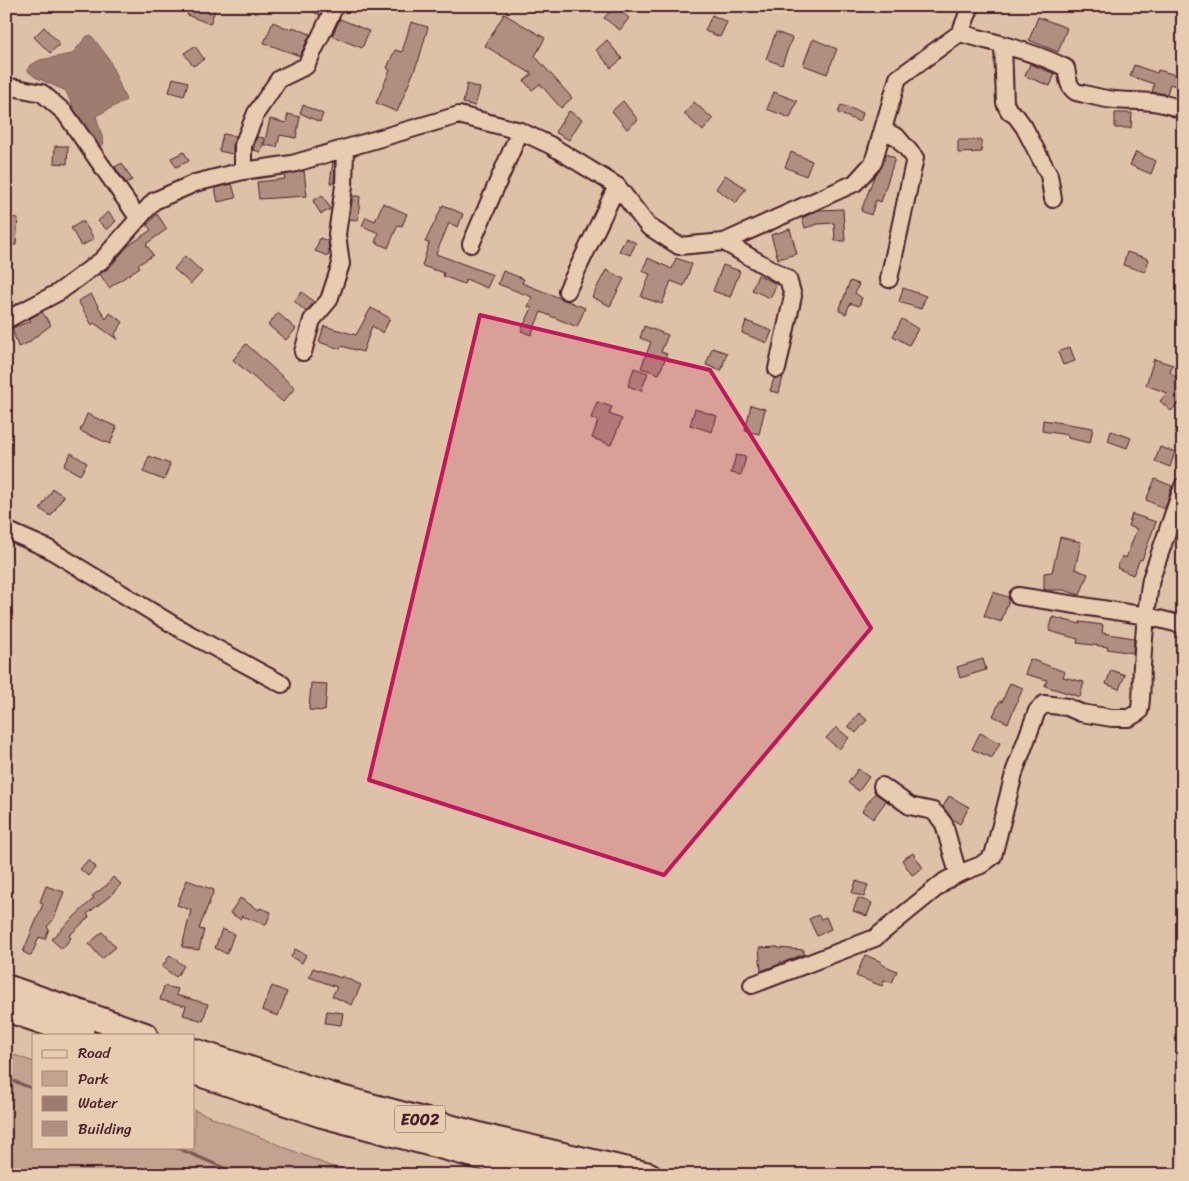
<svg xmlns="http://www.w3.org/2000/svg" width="1189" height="1181" font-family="Sriracha,sans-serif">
  <rect width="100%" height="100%" fill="#dec2a7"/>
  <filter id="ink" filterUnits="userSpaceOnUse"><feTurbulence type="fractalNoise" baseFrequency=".02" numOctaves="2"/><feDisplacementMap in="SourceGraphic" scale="10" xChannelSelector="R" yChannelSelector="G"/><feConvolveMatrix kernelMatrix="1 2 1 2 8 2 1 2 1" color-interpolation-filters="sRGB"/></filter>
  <g filter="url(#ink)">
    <path fill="#c3a390" stroke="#86615e" d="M6 1052 34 1062V1147H194V1110L330 1166 369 1175H6Z"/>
    <path fill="#9e7b70" stroke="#7c5654" d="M91 35 109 59 126 100 96 116 104 143 98 149 85 136 66 91 35 77 28 71 29 66 40 60 72 54 87 36Z"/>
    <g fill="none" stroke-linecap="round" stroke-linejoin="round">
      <path stroke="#7c5654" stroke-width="3" d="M6 1087 13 1081 34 1089
        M175 1147 241 1175"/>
    </g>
    <path fill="#b08f80" stroke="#4a1f2b" d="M190 6H204L215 10 210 24 187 15Z
      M300 6H324L320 15Z
      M614 6 629 18 620 30 604 18Z
      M504 14 545 38 535 56 572 98 561 108 540 84 532 90 524 81 532 74 485 46Z
      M712 15 727 22 720 37 705 31Z
      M1038 17 1067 28 1058 52 1029 40Z
      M340 19 369 31 362 48 332 36Z
      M273 22 291 30 293 27 310 34 300 56 264 43Z
      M411 22 428 27 419 59 397 112 376 103 390 70 387 68 395 50 402 52Z
      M44 27 60 44 50 53 34 37Z
      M776 32 792 38 782 65 766 59Z
      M813 39 837 49 827 74 803 65Z
      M607 40 622 59 611 68 596 50Z
      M195 46 204 59 193 66 184 53Z
      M1030 64 1055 74 1050 86 1025 76Z
      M1134 65 1157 73 1158 70 1183 77V89L1170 84 1167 94 1152 92 1154 84 1130 76Z
      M173 78 188 82 184 96 169 92Z
      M467 84 480 88 475 106 463 103Z
      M774 92 797 101 790 118 767 109Z
      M623 101 638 120 627 129 612 111Z
      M694 102 713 119 703 131 684 114Z
      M303 105 323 114 320 122 300 113Z
      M841 105 863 113 860 122 838 113Z
      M569 111 582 119 569 140 555 132Z
      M1115 113H1132L1131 128H1115Z
      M288 114 300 117 296 138 280 135 277 147 264 145 270 119 286 123Z
      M223 134 236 136 233 145V154L219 151Z
      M257 137 264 138 261 152 253 150Z
      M958 140H981L982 152 958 153Z
      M55 146H68L67 164 54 163Z
      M184 152 189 161 176 167 171 158Z
      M791 152 812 161 806 176 785 167Z
      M1136 152 1156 161 1151 174 1130 165Z
      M886 154 895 158 881 202 876 200 871 215 861 211 874 177 882 166Z
      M333 162H335L334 183H330Z
      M122 163 132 180 126 183 115 167Z
      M302 171H304L307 196 259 199 257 182 285 179 284 175Z
      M725 175 746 188 736 203 716 189Z
      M232 184 236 198 218 202 215 188Z
      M322 195 331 209 321 214 313 201Z
      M353 196H360L358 220 349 219Z
      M383 203 407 214 402 226 398 225 388 248 375 242 379 233 362 226 366 217 375 221Z
      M443 205 463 214 458 227 449 223 436 254 493 275 487 288 466 279 464 284 443 276 444 273 422 266 429 243 425 242Z
      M843 209 845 241H835L834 223 818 224 805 228 802 218 819 210Z
      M108 212 116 221 107 230 98 221Z
      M157 214 167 229 146 244 153 255 138 265 140 267 109 288 100 274 110 267 128 246 151 230 147 225Z
      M6 217 18 218 16 245H6Z
      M81 222H84L94 239 81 246 71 228Z
      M790 229 797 254 778 259 771 235Z
      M320 238 328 241 329 252 328 256 315 251Z
      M626 238 636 243 630 255 619 251Z
      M1127 252 1149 259 1145 272 1123 265Z
      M185 256 202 272 191 284 174 269Z
      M648 258 672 269 676 258 692 264 684 286 671 281 662 304 641 297 650 274 642 271Z
      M723 265 740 271 730 297 713 291Z
      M606 270 624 279 610 306 592 297Z
      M503 271 524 279 522 283 585 308 577 327 541 312 531 335 521 331 532 308 528 307 532 297 498 284Z
      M758 275 777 284 770 298 752 290Z
      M850 281 859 284 855 293 862 298 859 306 850 303 846 314 839 311Z
      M903 288 926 296 921 309 899 302Z
      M302 292 314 302 306 312 294 301Z
      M91 294 106 319 110 313 123 322 115 334 118 340 94 323 92 325 78 301Z
      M371 308 390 318 383 333 372 326 363 352 341 346 340 349 319 342 324 326 356 335Z
      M42 312 51 325 30 341V342L18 347 12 328 31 321 29 319Z
      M278 313 296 329 286 340 268 325Z
      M902 319 918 329 909 345 893 336Z
      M746 321 772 331 767 343 742 333Z
      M644 326 668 335 661 352 667 354 659 374 641 368 651 342 640 338Z
      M246 344 295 388 283 402 233 360Z
      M1070 347 1075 361 1063 365 1058 352Z
      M712 348 727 353 721 371 706 365Z
      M1154 359 1173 365 1170 372 1183 383V399L1171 411 1160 401 1167 393 1146 385Z
      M634 368 648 373 641 391 628 386Z
      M783 377 779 393 770 391 774 378Z
      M597 402 612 407 609 414 622 419 611 445 592 438 598 421 591 418Z
      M751 405 765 409 759 434 745 431Z
      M695 409 717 416 712 432 690 425Z
      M87 414 117 427 110 444 80 431Z
      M1043 420 1093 428 1090 443 1068 438V435L1042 431Z
      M1111 431 1131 438 1127 448 1108 441Z
      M1160 447 1175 452 1170 467 1155 461Z
      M71 453 87 463 80 475 64 466Z
      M736 455 746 457 741 475 731 473Z
      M149 456 170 464 164 480 143 472Z
      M1155 479 1172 486 1165 509 1146 500Z
      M53 489 64 496 51 516 40 509Z
      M1132 514 1156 522 1142 560 1140 559 1133 575 1117 568 1122 556 1126 558 1137 529 1128 526Z
      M1060 537 1081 542 1075 569 1088 574 1080 595 1063 590H1044V573L1052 572Z
      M993 592 1008 597 1009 600 1001 622 984 616Z
      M1053 617 1080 624V622L1103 625 1102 633 1134 638 1133 653 1107 649 1108 647 1077 643 1078 639 1049 631Z
      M983 659 986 670 960 678 957 667Z
      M1030 659 1065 672 1063 677 1084 682 1080 697 1045 686 1047 680 1025 674Z
      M1111 670 1125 675 1119 689 1106 684Z
      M311 683 327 684 325 711 309 710Z
      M1010 683 1023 688 1008 723 993 716 1000 701 1002 702Z
      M859 713 867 720 856 733 848 726Z
      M836 727 849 738 839 749 826 738Z
      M980 733 1000 743 992 758 972 749Z
      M858 769 869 777 859 791 848 783Z
      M875 793 886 801 873 819 862 811Z
      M949 796 969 807 960 824 953 820 943 807Z
      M913 853 923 868 912 875 902 860Z
      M88 860 96 867 88 876 80 869Z
      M113 877 121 884 110 896 87 914 89 917 69 936 71 938 62 949 51 939 94 898 92 896 107 885Z
      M187 880 214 890 199 929 204 930 199 950 182 947 191 910 177 905Z
      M856 881 868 885 864 897 852 893Z
      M46 886 64 892 54 919 47 927 49 929 45 939 39 937 31 956 23 952 43 904 40 902Z
      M240 898 259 910 260 908 271 912 266 925 242 916 240 919 230 913Z
      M858 898 872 903 867 916 853 911Z
      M818 915 821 919 826 917 831 929 817 936 809 919Z
      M222 929 234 934 227 954 215 948Z
      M102 932 116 947 102 959 89 944Z
      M778 947V948L804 950V954L784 962H780V964L761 971 759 948Z
      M295 949 306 955 302 963 291 957Z
      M170 955 184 966 176 977 162 967Z
      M865 955 882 962 881 964 897 971 892 983 884 980 882 986 856 976Z
      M313 968 341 978 342 976 361 985 352 1005 332 996 337 987 309 977Z
      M164 986 178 989 176 995 208 1004 203 1021 183 1015 186 1006 160 1000Z
      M272 986 287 992 278 1016 262 1010Z
      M327 1011 343 1013 341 1025 325 1023Z"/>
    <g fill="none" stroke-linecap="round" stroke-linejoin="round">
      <g stroke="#4a1f2b" stroke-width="20">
        <path id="minor" d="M960 33C995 43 1033 51 1066 68 1068 78 1068 87 1076 92 1089 95 1102 99 1115 100 1138 102 1161 99 1183 111
          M1003 45 1005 103 1009 111 1016 116 1024 127 1049 175 1053 199
          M6 87 17 88 42 93 65 113 139 219
          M883 130 897 137 915 158 889 279
          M243 171V145L256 113 279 79 306 66 335 6
          M724 242 788 279 793 296 777 369
          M471 244 520 131
          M567 291 617 186
          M6 320 59 292 102 260 154 201 195 183 243 171 292 164 459 115 520 131 550 145 617 186 648 226 679 246 724 242 855 183 873 163 898 78 960 33 971 6
          M303 352 312 320 329 300 341 264 337 234 344 186 345 149
          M6 530 47 548 182 630 282 684
          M1018 596 1147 616 1183 625
          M882 786 910 806 933 811 938 816 944 824 958 874
          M752 985 875 938 945 881 958 874 981 865 993 856 1015 770 1037 711 1044 704 1067 707 1081 713 1112 718H1129L1139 712C1143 697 1141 681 1142 665 1144 637 1146 606 1151 579L1183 486"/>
      </g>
      <g stroke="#4a1f2b" stroke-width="28">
        <path id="highway" d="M6 987 145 1035
          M6 1009 82 1035
          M194 1051 330 1095 498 1140 649 1175
          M194 1072 322 1115 549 1175"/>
      </g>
      <use href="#minor" stroke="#e8ccaf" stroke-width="16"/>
      <use href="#highway" stroke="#e8ccaf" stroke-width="24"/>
    </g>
  </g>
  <path fill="#c2185b" fill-opacity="0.2" stroke="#c2185b" stroke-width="4" stroke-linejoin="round" d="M480 315 710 370 871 628 664 875 369 780Z"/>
  <g text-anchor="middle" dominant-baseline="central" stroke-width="4" stroke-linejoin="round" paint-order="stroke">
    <rect fill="#e8ccaf" stroke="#795353" stroke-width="1" x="395" y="1105.5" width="50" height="27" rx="4"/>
    <g font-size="16" font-weight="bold" fill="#4a1f2b">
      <text x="420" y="1119">E002</text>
    </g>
  </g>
  <rect width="1189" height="1181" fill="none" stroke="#e8ccaf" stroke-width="25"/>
  <rect x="12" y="12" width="1164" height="1156" fill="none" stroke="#4a1f2b" stroke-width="2" filter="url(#ink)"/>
  <rect x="32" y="1034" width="162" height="115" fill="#e8ccaf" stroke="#a9877a"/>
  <rect x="42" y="1050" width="25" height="8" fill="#e8ccaf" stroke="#a9877a"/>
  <text x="78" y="1058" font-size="15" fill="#4a1f2b">Road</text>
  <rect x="42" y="1071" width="25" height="15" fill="#c3a390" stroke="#a9877a"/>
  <text x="78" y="1084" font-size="15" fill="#4a1f2b">Park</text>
  <rect x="42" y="1096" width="25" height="15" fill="#9e7b70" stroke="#a9877a"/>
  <text x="78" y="1108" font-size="15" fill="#4a1f2b">Water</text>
  <rect x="42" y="1121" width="25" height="15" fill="#b08f80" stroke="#a9877a"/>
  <text x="78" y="1134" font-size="15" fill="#4a1f2b">Building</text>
</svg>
